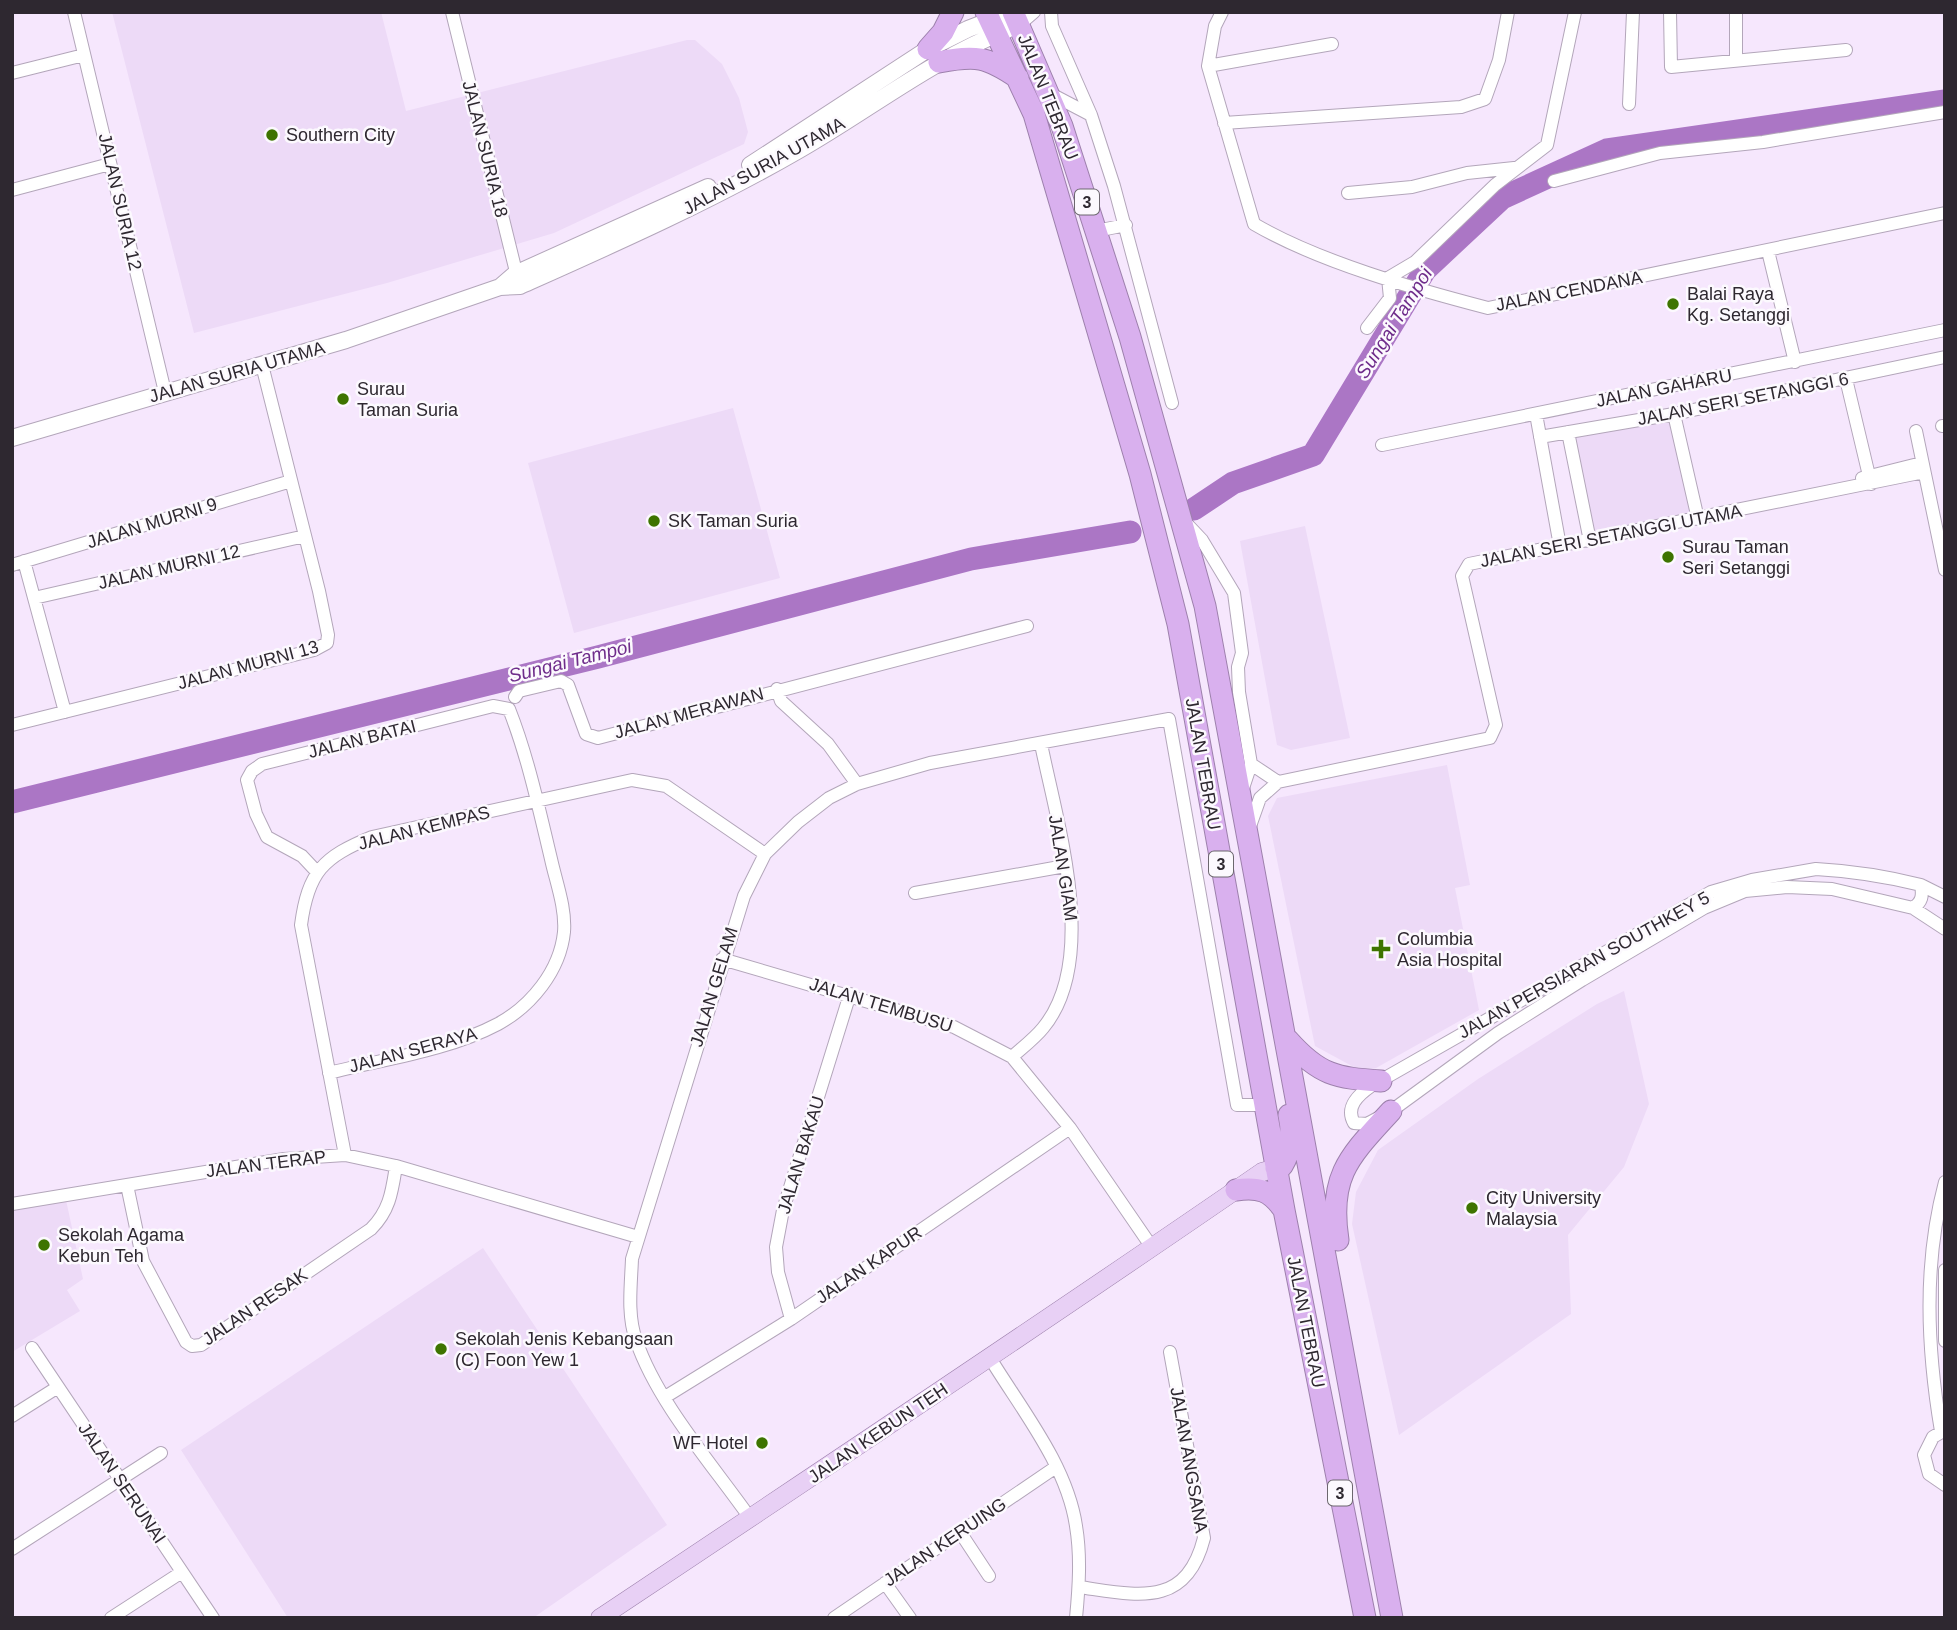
<svg xmlns="http://www.w3.org/2000/svg" width="1957" height="1630" font-family="Arial,sans-serif">
  <rect width="100%" height="100%" fill="#f6e7fd"/>
  <path fill="#eddaf7" d="M112 12H381L406 111 687 40H695L722 64 739 98 748 132 744 144 554 233 387 283 194 333Z
    M733 408 780 578 574 633 528 463Z
    M1671 419 1693 515 1594 535 1573 436Z
    M1305 526 1350 738 1291 750 1277 745 1240 541Z
    M1447 765 1470 885 1455 888 1479 1010 1376 1068 1363 1072 1315 1046 1268 816 1277 798Z
    M1624 991 1649 1104 1624 1167 1568 1235 1571 1314 1399 1435 1352 1224 1356 1192 1378 1150 1478 1079 1597 1004Z
    M66 1200 83 1279 67 1290 80 1311 12 1352V1211Z
    M483 1248 667 1525 533 1618H288L181 1450Z"/>
  <g fill="none" stroke-linecap="round" stroke-linejoin="round">
    <path stroke="#ab76c5" stroke-width="23" d="M1194 509 1233 483 1313 455 1425 270 1502 198 1607 150 1945 101
      M12 802 598 657 971 559 1130 532"/>
    <g stroke="#b3a6ba" stroke-width="14">
      <path id="street" d="M74 12 165 392
        M452 12 518 280
        M1051 12 1052 26 1091 115 1114 186 1172 403
        M1222 12 1215 26 1208 66 1254 224C1319 262 1415 289 1488 308L1945 213
        M1670 12 1671 67 1846 50
        M1736 12V60
        M1019 25 1034 12
        M1208 66 1332 44
        M12 73 84 55
        M1049 93 1091 115
        M1629 104 1633 12
        M1224 123 1461 107 1485 99 1499 60 1508 12
        M1554 181 1660 153 1763 142 1945 112
        M12 190 110 164
        M1348 193 1412 187 1467 173 1514 168
        M1096 231 1126 225
        M1768 251 1795 362
        M1367 328 1390 298 1388 278 1415 262 1495 185 1547 145 1575 12
        M1846 379 1871 484
        M1536 414 1560 546
        M1674 414 1698 519
        M1942 426H1945
        M1916 431 1945 570
        M1568 432 1590 541
        M1540 437 1674 414 1945 357
        M1382 445 1945 330
        M1862 478 1922 463
        M1184 521 1202 540 1234 593 1242 653 1238 667 1239 692 1251 764 1242 791
        M24 561 65 712
        M12 565 291 481
        M34 598 305 536
        M777 689 781 701 828 744 857 784
        M515 697 519 691 561 681 568 685 586 734 598 738 1027 626
        M12 725 314 650 327 643 328 635 319 591 262 365
        M1251 764 1278 782
        M1249 829 1260 798 1278 782 1490 738 1496 725 1462 576 1469 564 1924 472
        M1816 869C1852 871 1885 876 1921 885 1923 896 1922 902 1913 908L1832 889 1787 887 1745 891 1704 908 1582 980 1498 1033 1391 1111 1367 1124 1354 1123C1345 1107 1358 1095 1371 1086L1711 892 1752 880Z
        M317 872 302 856 267 837 256 814 247 780 252 771 262 764 493 706 509 709C528 757 539 809 551 859 556 882 566 908 564 932 560 971 531 1006 498 1024 447 1051 384 1059 329 1073
        M1921 885 1945 897
        M915 893 1065 866
        M1913 908 1945 929
        M722 959 954 1027 1012 1057 1070 1128 1151 1246
        M1012 1057C1022 1048 1035 1038 1043 1028 1100 959 1057 823 1041 744
        M345 1155 301 925C308 872 323 857 372 837L632 780 666 786 765 854
        M127 1185 143 1261 186 1342 192 1346 201 1345 371 1229C390 1210 392 1191 396 1166
        M12 1204 284 1159 345 1155 396 1166 638 1237
        M1945 1270V1341
        M791 1319 778 1272 776 1247 783 1210 850 994
        M32 1348 213 1618
        M990 1358C1021 1409 1067 1465 1076 1526 1081 1556 1079 1587 1076 1618
        M665 1397 791 1319 1070 1128
        M12 1416 58 1387
        M1945 1430 1933 1437 1924 1455 1929 1474 1945 1485
        M1941 1431C1927 1348 1923 1264 1945 1182
        M750 1518C712 1464 657 1402 636 1340 627 1315 631 1285 632 1259L744 896 765 854 798 822 829 798 857 784 930 763 1169 719 1237 1105H1265
        M960 1532 989 1576
        M12 1549 161 1453
        M885 1583 910 1618
        M1079 1587C1137 1595 1186 1609 1204 1538L1170 1352
        M111 1618 182 1572
        M834 1618 1056 1467"/>
    </g>
    <g stroke="#b3a6ba" stroke-width="18">
      <path id="secondary" d="M750 165 928 49 968 29 1012 12
        M500 287 515 274 708 187
        M12 438 346 340 500 287 520 286C614 244 709 202 799 150 869 110 931 60 1007 30"/>
    </g>
    <g stroke="#9d80ac" stroke-width="19">
      <path id="primary" d="M600 1618C822 1470 1043 1323 1262 1172L1276 1168"/>
    </g>
    <g stroke="#9d80ac" stroke-width="23">
      <path id="highway" d="M986 12 1034 114 1140 474 1178 624 1284 1210 1365 1618
        M1013 12 1062 126 1130 337 1205 606 1392 1618
        M928 49 943 32 953 12
        M939 62C976 55 986 56 1018 78
        M1288 1040C1319 1075 1336 1078 1381 1081
        M1276 1168 1282 1166C1292 1149 1293 1134 1289 1115
        M1236 1190C1259 1187 1270 1190 1284 1210
        M1338 1240C1328 1175 1350 1156 1391 1111"/>
    </g>
    <use href="#street" stroke="#fff" stroke-width="12"/>
    <use href="#secondary" stroke="#fff" stroke-width="16"/>
    <use href="#primary" stroke="#e8d0f5" stroke-width="18"/>
    <use href="#highway" stroke="#d9b0ee" stroke-width="21"/>
  </g>
  <g fill="#3e7400" stroke="#fcf9fe" stroke-width="2.5">
    <circle cx="272" cy="135" r="7"/>
    <circle cx="1673" cy="304" r="7"/>
    <circle cx="343" cy="399" r="7"/>
    <circle cx="654" cy="521" r="7"/>
    <circle cx="1668" cy="557" r="7"/>
    <path d="M1377.5 938.5h7v7h7v7h-7v7h-7v-7h-7v-7h7z"/>
    <circle cx="1472" cy="1208" r="7"/>
    <circle cx="44" cy="1245" r="7"/>
    <circle cx="441" cy="1349" r="7"/>
    <circle cx="762" cy="1443" r="7"/>
  </g>
  <g text-anchor="middle" dominant-baseline="central" stroke-width="5" stroke-linejoin="round" paint-order="stroke">
    <g fill="#fcf9fe" stroke="#6c676e" stroke-width="2">
      <rect x="1075" y="189.5" width="24" height="25" rx="5"/>
      <rect x="1209" y="851.5" width="24" height="25" rx="5"/>
      <rect x="1328" y="1480.5" width="24" height="25" rx="5"/>
    </g>
    <g font-size="16" font-weight="bold" fill="#2e2830">
      <text x="1087" y="202">3</text>
      <text x="1221" y="864">3</text>
      <text x="1340" y="1493">3</text>
    </g>
    <g font-size="18" fill="#2e2830" stroke="#fcf9fe">
      <text transform="translate(1048 97) rotate(68)">JALAN TEBRAU</text>
      <text transform="translate(485 149) rotate(76)">JALAN SURIA 18</text>
      <text transform="translate(764 166) rotate(-29)">JALAN SURIA UTAMA</text>
      <text transform="translate(120 202) rotate(77)">JALAN SURIA 12</text>
      <text transform="translate(1569 291) rotate(-11)">JALAN CENDANA</text>
      <text transform="translate(237 372) rotate(-16)">JALAN SURIA UTAMA</text>
      <text transform="translate(1664 388) rotate(-11)">JALAN GAHARU</text>
      <text transform="translate(1743 399) rotate(-11)">JALAN SERI SETANGGI 6</text>
      <text transform="translate(152 523) rotate(-17)">JALAN MURNI 9</text>
      <text transform="translate(1611 536) rotate(-11)">JALAN SERI SETANGGI UTAMA</text>
      <text transform="translate(169 567) rotate(-13)">JALAN MURNI 12</text>
      <text transform="translate(248 665) rotate(-15)">JALAN MURNI 13</text>
      <text transform="translate(689 713) rotate(-15)">JALAN MERAWAN</text>
      <text transform="translate(362 739) rotate(-14)">JALAN BATAI</text>
      <text transform="translate(1203 764) rotate(80)">JALAN TEBRAU</text>
      <text transform="translate(424 828) rotate(-14)">JALAN KEMPAS</text>
      <text transform="translate(1063 868) rotate(81)">JALAN GIAM</text>
      <text transform="translate(1584 965) rotate(-29)">JALAN PERSIARAN SOUTHKEY 5</text>
      <text transform="translate(714 987) rotate(-73)">JALAN GELAM</text>
      <text transform="translate(881 1005) rotate(17)">JALAN TEMBUSU</text>
      <text transform="translate(413 1050) rotate(-15)">JALAN SERAYA</text>
      <text transform="translate(801 1155) rotate(-73)">JALAN BAKAU</text>
      <text transform="translate(266 1164) rotate(-7)">JALAN TERAP</text>
      <text transform="translate(869 1265) rotate(-34)">JALAN KAPUR</text>
      <text transform="translate(255 1307) rotate(-34)">JALAN RESAK</text>
      <text transform="translate(1306 1322) rotate(79)">JALAN TEBRAU</text>
      <text transform="translate(878 1433) rotate(-34)">JALAN KEBUN TEH</text>
      <text transform="translate(1189 1460) rotate(80)">JALAN ANGSANA</text>
      <text transform="translate(122 1483) rotate(56)">JALAN SERUNAI</text>
      <text transform="translate(945 1542) rotate(-34)">JALAN KERUING</text>
    </g>
    <g font-size="18" fill="#2e2830" stroke="#fcf9fe" text-anchor="start">
      <text x="286" y="135">Southern City</text>
      <text x="1687" y="294">Balai Raya<tspan x="1687" dy="21">Kg. Setanggi</tspan></text>
      <text x="357" y="389">Surau<tspan x="357" dy="21">Taman Suria</tspan></text>
      <text x="668" y="521">SK Taman Suria</text>
      <text x="1682" y="547">Surau Taman<tspan x="1682" dy="21">Seri Setanggi</tspan></text>
      <text x="1397" y="939">Columbia<tspan x="1397" dy="21">Asia Hospital</tspan></text>
      <text x="1486" y="1198">City University<tspan x="1486" dy="21">Malaysia</tspan></text>
      <text x="58" y="1235">Sekolah Agama<tspan x="58" dy="21">Kebun Teh</tspan></text>
      <text x="455" y="1339">Sekolah Jenis Kebangsaan<tspan x="455" dy="21">(C) Foon Yew 1</tspan></text>
      <text x="748" y="1443" text-anchor="end">WF Hotel</text>
    </g>
    <g font-size="19" font-style="italic" fill="#6f2d8b" stroke="#fcf9fe">
      <text transform="translate(1394 323) rotate(-58)">Sungai Tampoi</text>
      <text transform="translate(570 661) rotate(-14)">Sungai Tampoi</text>
    </g>
  </g>
  <rect width="1957" height="1630" fill="none" stroke="#2e2830" stroke-width="28"/>
</svg>
